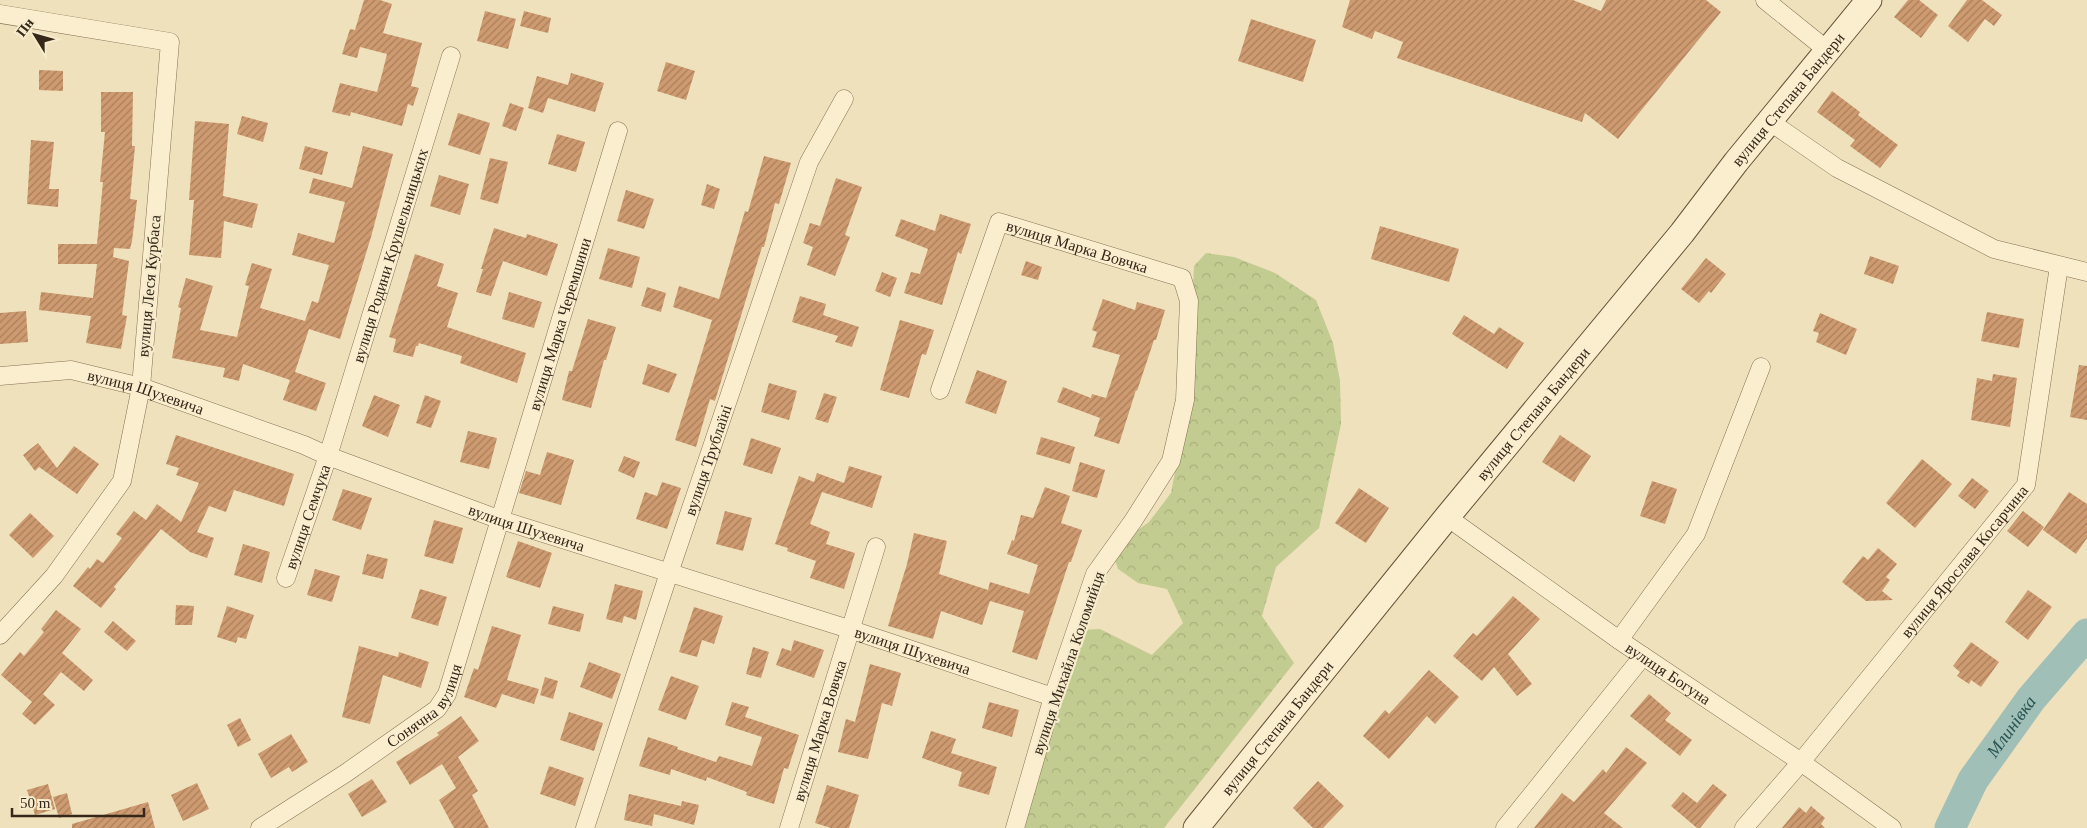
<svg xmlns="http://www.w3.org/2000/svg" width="2087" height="828" font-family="Georgia,serif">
  <defs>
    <pattern id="forest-crowns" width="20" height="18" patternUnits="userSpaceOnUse" patternTransform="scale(1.25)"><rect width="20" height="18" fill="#c3cc90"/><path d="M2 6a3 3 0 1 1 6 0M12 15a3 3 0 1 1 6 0" fill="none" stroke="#a8af7c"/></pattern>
    <pattern id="building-hatch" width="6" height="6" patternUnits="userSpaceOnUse" patternTransform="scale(1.25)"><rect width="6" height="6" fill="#ce9b70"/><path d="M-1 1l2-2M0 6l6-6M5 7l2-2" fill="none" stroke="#a87e5b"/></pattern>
  </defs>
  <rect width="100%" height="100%" fill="#efe1bc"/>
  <path fill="url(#forest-crowns)" d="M1206 253 1234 257 1275 273 1316 300 1333 343 1340 381 1341 424 1319 528 1276 567 1262 616 1294 663 1164 828H1018L1081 630 1100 629 1152 655 1183 623 1167 589 1138 583 1118 569 1111 549 1149 522 1171 493 1187 409 1194 266Z"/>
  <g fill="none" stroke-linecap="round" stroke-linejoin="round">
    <path stroke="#a0bfb7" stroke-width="31" id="s1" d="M1950 828 1973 780 2031 699 2087 634"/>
  </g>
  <path fill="url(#building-hatch)" d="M364 0H380L392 4 383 33 422 43 411 86 419 88 413 106 408 104 402 126 351 112 350 116 332 112 340 83 377 92 382 74 387 54 360 47 357 58 342 54 350 29 355 30Z
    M1350 0H1573L1601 11 1606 0H1706L1721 12 1618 139 1585 113 1582 122 1397 58 1403 42 1375 31 1372 39 1342 27Z
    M1908 0H1919L1938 15 1921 38 1894 17Z
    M1967 0H1982L2002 15 1994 26 1985 19 1968 42 1948 26Z
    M485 11 516 19 508 49 477 41Z
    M524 11 551 18 548 33 520 26Z
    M1251 19 1316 40 1303 82 1238 61Z
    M666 62 695 71 686 100 657 91Z
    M39 70 63 71V91L39 90Z
    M571 73 604 83 595 112 548 98 543 113 528 108 537 76 568 85Z
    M1832 91 1860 112 1858 115 1898 145 1880 168 1850 146 1855 140 1817 112Z
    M101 92H133L132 146H135L130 199 137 200 132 241 130 249 114 248 113 257 129 261 122 315 127 316 121 349 86 343 91 316 39 310 41 292 93 298 97 264H58V244H97L103 182H100L105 132H101Z
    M510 103 524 108 516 131 502 126Z
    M458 113 490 123 480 155 448 145Z
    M242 116 268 123 263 142 237 134Z
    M195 121 229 124 223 196 258 204 252 228 224 221 221 258 189 255 194 200H189Z
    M557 134 585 142 576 172 548 164Z
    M31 140 54 142 49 189H59L58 207 27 204Z
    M305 146 328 152 322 175 299 169Z
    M363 146 393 154 371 237 340 339 309 329 295 372 326 383 316 411 283 400 290 380 243 364 239 381 223 377 225 368 172 358 181 308 178 307 186 278 213 286 200 330 237 337 249 286 245 285 252 263 272 269 260 308 305 321 312 301 318 303 329 265 292 255 298 233 334 243 345 202 309 193 313 178 352 188Z
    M764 156 791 163 779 204 775 203 764 247H762L715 401 710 399 696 447 675 440 712 320 673 307 679 286 719 299 745 211 748 212Z
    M490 158 508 162 498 204 480 199Z
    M439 175 469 184 460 215 430 206Z
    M836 178 862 187 845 235 850 237 835 276 807 265 813 247 803 243 810 223 820 226Z
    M707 184 720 189 714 209 701 205Z
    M626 190 654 199 644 229 617 221Z
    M940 214 971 224 961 254 958 252 942 305 904 293 911 272 920 274 928 249 895 236 901 219 935 231Z
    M1380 226 1459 249 1449 282 1371 259Z
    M494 228 526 238 527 234 558 244 547 276 503 261 491 296 476 292 483 269H481Z
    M608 248 640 257 632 288 599 279Z
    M415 254 444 264 437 286 458 293 447 327 526 353 517 383 460 363 462 356 419 343 418 346H416L413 357 393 352 396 339 389 337Z
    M1870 256 1899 266 1893 284 1864 274Z
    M1706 258 1726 274 1711 293 1709 291 1699 303 1681 289Z
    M1026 261 1042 267 1038 280 1021 275Z
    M882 272 897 278 890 297 875 291Z
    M647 287 666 293 661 312 641 306Z
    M509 292 542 302 534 328 502 319Z
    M800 296 826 304 823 315 859 327 852 347 835 342 838 336 792 322Z
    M1103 299 1135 310 1137 302 1165 310 1156 340H1154L1137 391 1136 390 1119 444 1094 436 1100 418 1057 402 1063 387 1091 398 1092 394 1106 398 1120 355 1092 347 1097 332 1092 330Z
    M26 311 28 342 0 344V313Z
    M1987 312 2024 319 2019 348 1981 341Z
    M1820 313 1857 329 1846 355 1816 342 1819 333 1813 331Z
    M1464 315 1494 334 1499 327 1524 343 1507 369 1452 334Z
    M588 319 616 327 606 360H604L591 408 562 400 569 371H572Z
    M900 320 934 330 926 355 922 354 909 398 880 390Z
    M648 364 677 374 669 393 642 384Z
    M2079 365 2087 366V420L2070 417Z
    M977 370 1007 381 996 414 965 403Z
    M1993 374 2017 378 2010 427 1971 420 1977 378 1992 381Z
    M769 383 797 391 789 420 761 412Z
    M824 393 837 397 828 423 815 419Z
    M374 395 400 405 388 437 362 426Z
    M425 395 441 401 431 428 416 423Z
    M468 431 497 438 489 469 460 462Z
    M176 435 294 474 284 506 234 490 226 512 209 506 197 532 214 538 207 558 190 552 161 529 114 587 116 589 101 608 73 586 88 567 90 569 97 559 103 563 122 538 116 534 134 511 146 520 157 504 181 522 199 483 176 475 179 468 166 464Z
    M1560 435 1591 456 1574 482 1542 462Z
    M1041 437 1075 447 1070 464 1036 454Z
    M751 438 781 448 772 474 743 465Z
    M38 443 57 468 74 446 99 464 77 494 39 467 35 471 23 455Z
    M547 452 574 460 561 505 519 493 526 471 540 475Z
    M624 456 640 462 634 478 618 471Z
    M1922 459 1952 484 1915 528 1886 503Z
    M1080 462 1105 470 1097 498 1072 491Z
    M849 466 882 476 872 508 822 492 810 524 830 532 826 544 855 553 844 589 810 578 816 561 787 551 788 548 775 544 799 476 814 482 817 473 844 483Z
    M1972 478 1989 491 1975 509 1958 496Z
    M1652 481 1677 489 1665 524 1640 516Z
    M662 482 681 488 667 529 636 519 645 492 657 496Z
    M1045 487 1070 496 1061 523 1082 530 1071 562H1069L1037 660 1012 652 1024 611 990 601 982 625 941 611 933 639 888 626 907 564 914 533 947 541 939 574 988 590 990 582 1029 594 1038 565 1007 554 1012 540 1014 541 1021 515 1033 518Z
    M1359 488 1389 508 1366 543 1335 523Z
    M343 489 372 498 361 530 332 520Z
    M2069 492 2087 504V538L2076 554 2043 530Z
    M725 511 752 518 743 551 716 544Z
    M2023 511 2044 527 2028 547 2007 531Z
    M30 513 54 536 33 558 9 535Z
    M434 520 463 528 453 564 424 556Z
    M518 541 552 553 540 588 506 577Z
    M243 544 270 552 262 583 234 575Z
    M1878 548 1897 564 1886 577 1890 580 1882 591 1893 600 1866 601 1842 582 1863 556 1868 560Z
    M367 554 388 559 383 579 362 574Z
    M315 569 340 576 332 602 307 595Z
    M615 584 643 591 636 620 624 616 622 623 606 619Z
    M420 589 447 597 438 626 411 618Z
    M2028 590 2052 607 2028 640 2005 622Z
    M1513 596 1540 619 1508 654 1532 684 1517 696 1494 667 1482 681 1453 656 1473 633 1477 636Z
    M176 605 194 606 192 625H175Z
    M227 606 254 615 246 639 238 637 236 643 217 637Z
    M553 606 584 614 580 632 548 624Z
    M694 607 723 616 714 644 702 640 697 657 679 652Z
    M56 610 81 629 62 653 93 680 84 691 61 672 43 694 55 705 35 725 22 714 32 702 1 675 20 652 24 656 44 632 41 629Z
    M113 621 136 641 127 651 104 632Z
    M492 626 521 635 507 680 539 689 534 704 502 694 496 708 464 697 474 668 478 670Z
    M794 640 824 650 814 678 776 665 782 648 791 651Z
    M1971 642 1999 662 1981 687 1971 680 1969 684 1957 676 1960 672 1953 666Z
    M359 646 398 657 399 652 429 662 421 688 383 675 370 724 342 717Z
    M753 647 769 652 761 678 746 674Z
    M589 662 621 674 612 699 580 687Z
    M870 664 901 673 892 706 882 703 868 759 838 752 846 719 855 722Z
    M1429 670 1459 697 1435 724 1427 716 1389 759 1363 736 1385 710 1389 714Z
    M671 676 699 686 686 720 658 710Z
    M545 677 558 681 553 699 540 695Z
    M1649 694 1671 713 1665 720 1692 740 1680 756 1630 716Z
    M732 702 749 707 745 717 799 735 788 769 784 768 774 804 746 795 747 792 707 777 706 781 671 769 670 775 639 766 648 737 678 747 677 749 716 762 719 756 752 766 762 737 725 725Z
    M989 702 1019 710 1012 737 982 728Z
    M569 712 603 723 594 751 560 740Z
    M461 716 479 741 458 757 478 791 472 795 489 828H454L439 800 456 788 442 764 410 785 396 762 439 735 437 733Z
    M240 718 251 740 238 747 227 725Z
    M931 731 956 739 951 753 997 767 989 795 958 786 962 772 922 758Z
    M291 734 308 762 292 772 289 767 271 778 258 754Z
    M1626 747 1647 763 1604 813 1623 828H1534L1562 793 1574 802 1603 769 1606 773Z
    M549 766 584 778 575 806 540 794Z
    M372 779 387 802 362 817 348 794Z
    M1318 781 1344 806 1323 828H1313L1293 808Z
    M197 783 209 809 183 821 171 795Z
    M48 784 55 809 35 815 27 790Z
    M1713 784 1727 795 1700 828H1697L1671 806 1683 792 1697 803Z
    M827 785 859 795 849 828H831L815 823Z
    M67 793 72 814 59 818 53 797Z
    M629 794 681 806 682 801 699 805 694 825 654 814 652 826 624 820Z
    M148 802 155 828H72V824Z
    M1811 806 1825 818 1821 824 1825 828H1782L1799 807 1806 813Z"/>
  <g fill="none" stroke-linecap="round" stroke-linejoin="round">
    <g stroke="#867155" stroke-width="19">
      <g id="street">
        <path d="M1765 0 1827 50"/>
        <path d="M0 14 170 42 141 387 122 481 54 576 0 635"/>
        <path d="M1769 121 1837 168 1994 249 2087 272"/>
        <path id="s2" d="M0 376 71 370 141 387 304 445 328 456 498 519 849 629 1053 697"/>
        <path id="s3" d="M940 390 999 222 1182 278 1189 301 1185 400 1171 461 1133 521 1095 574 1053 697 1015 828"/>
        <path id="s4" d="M1447 517 1619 640 1801 762 1892 828"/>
        <path id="s5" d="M286 578 328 456 451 56"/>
        <path d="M1619 640 1696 534 1761 367"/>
        <path id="s6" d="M260 828 346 773 437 709 447 694 618 131"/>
        <path id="s7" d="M585 828 669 573 809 162 844 99"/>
        <path id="s8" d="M789 828 876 547"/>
        <path d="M1505 828 1643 656"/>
        <path id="s9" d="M1744 828 1801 762 2026 485 2059 266"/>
      </g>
    </g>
    <g stroke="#685239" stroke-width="27">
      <g id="secondary">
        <path id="s10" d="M1196 828 1447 517 1682 233 1736 162 1869 0"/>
      </g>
    </g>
    <use href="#street" stroke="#faeecf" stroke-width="18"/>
    <use href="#secondary" stroke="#faeecf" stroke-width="25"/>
  </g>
  <g text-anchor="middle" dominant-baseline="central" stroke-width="4.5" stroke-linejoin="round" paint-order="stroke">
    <g font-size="16" fill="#35281b" stroke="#f6ebcb">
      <text stroke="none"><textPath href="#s10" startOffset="939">вулиця Степана Бандери</textPath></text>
      <text stroke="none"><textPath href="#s3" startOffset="260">вулиця Марка Вовчка</textPath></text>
      <text stroke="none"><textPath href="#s5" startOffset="339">вулиця Родини Крушельницьких</textPath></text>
      <text transform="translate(149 286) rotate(-85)">вулиця Леся Курбаса</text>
      <text stroke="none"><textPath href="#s6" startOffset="618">вулиця Марка Черемшини</textPath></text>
      <text stroke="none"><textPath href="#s2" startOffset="149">вулиця Шухевича</textPath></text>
      <text stroke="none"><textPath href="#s10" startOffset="534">вулиця Степана Бандери</textPath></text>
      <text stroke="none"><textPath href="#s7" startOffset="388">вулиця Трублаїні</textPath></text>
      <text stroke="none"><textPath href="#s5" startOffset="65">вулиця Семчука</textPath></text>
      <text stroke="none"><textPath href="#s2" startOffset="554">вулиця Шухевича</textPath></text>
      <text stroke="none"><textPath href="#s9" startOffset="346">вулиця Ярослава Косарчина</textPath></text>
      <text stroke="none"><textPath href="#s2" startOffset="959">вулиця Шухевича</textPath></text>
      <text transform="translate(1068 663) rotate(-71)">вулиця Михайла Коломийця</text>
      <text stroke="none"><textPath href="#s4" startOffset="271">вулиця Богуна</textPath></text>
      <text stroke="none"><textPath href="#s6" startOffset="208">Сонячна вулиця</textPath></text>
      <text stroke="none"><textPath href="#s10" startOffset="129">вулиця Степана Бандери</textPath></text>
      <text stroke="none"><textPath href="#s8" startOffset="102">вулиця Марка Вовчка</textPath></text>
    </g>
    <g font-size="18" font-style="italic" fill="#295554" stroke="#f6ebcb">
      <text stroke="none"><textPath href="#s1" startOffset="119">Млинівка</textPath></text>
    </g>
  </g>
  <g transform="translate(35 35) rotate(307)" stroke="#f6ebcb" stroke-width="4" paint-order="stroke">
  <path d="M0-4L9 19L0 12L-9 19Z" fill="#35281b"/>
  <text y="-8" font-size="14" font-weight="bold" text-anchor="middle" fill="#35281b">Пн</text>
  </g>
  <path d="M12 808v8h132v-8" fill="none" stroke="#35281b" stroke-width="2.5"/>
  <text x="20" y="808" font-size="15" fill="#35281b" stroke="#f6ebcb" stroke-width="4" paint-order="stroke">50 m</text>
</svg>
